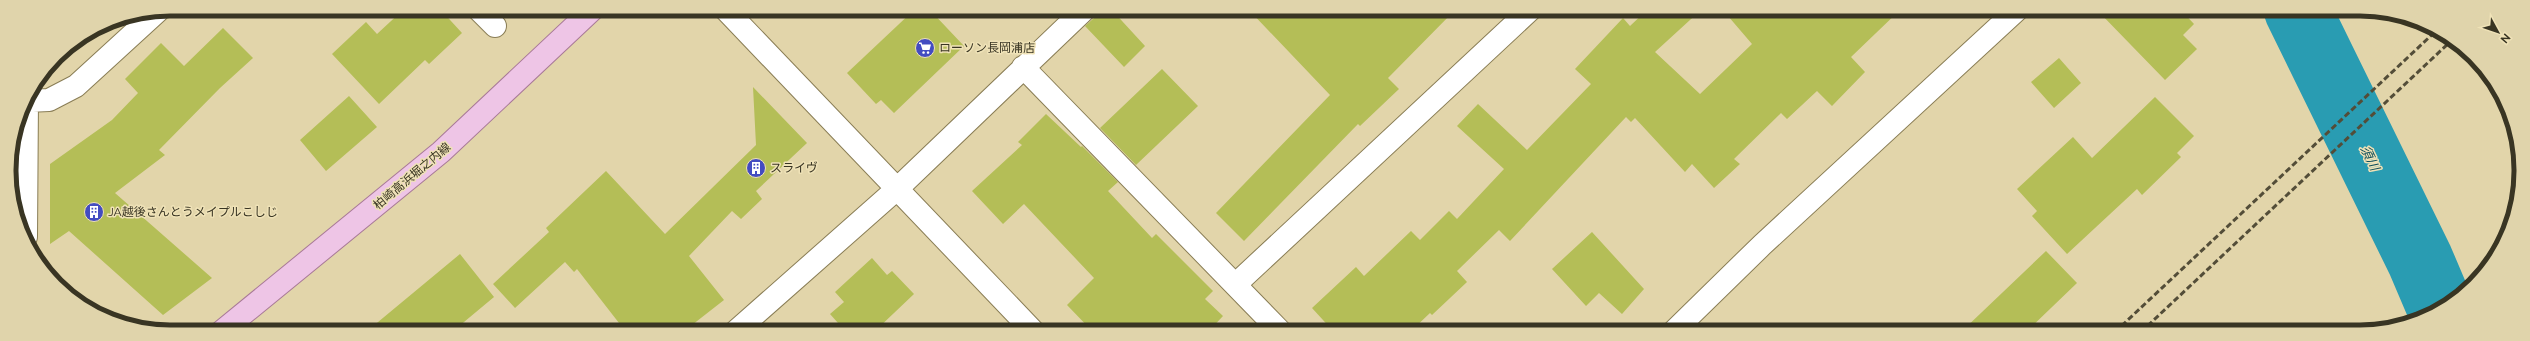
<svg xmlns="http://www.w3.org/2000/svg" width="2530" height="341" font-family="Raleway,'Noto Sans JP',sans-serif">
  <rect width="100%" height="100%" fill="#e2d5aa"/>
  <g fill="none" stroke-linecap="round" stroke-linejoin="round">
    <path stroke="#299cb2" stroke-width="67" d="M2297 9 2420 260 2440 307"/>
  </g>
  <path fill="#b4be57" d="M404 9H440L462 33 429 64 425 60 379 104 332 54 366 22 377 34Z
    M915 9H929L964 46 894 113 881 100 876 104 847 73Z
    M1097 9H1111L1145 46 1124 67 1085 26 1094 18Z
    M1248 9H1456L1388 78 1399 89 1360 126 1358 124 1244 241 1216 213 1330 95Z
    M1648 9H1702L1655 52 1700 94 1752 44 1722 9H1901L1851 57 1865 72 1832 106 1817 91 1787 119 1781 113 1734 159 1740 164 1714 188 1692 164 1685 172 1635 118 1631 122 1626 117 1510 241 1499 230 1457 271 1467 282 1432 315 1430 313 1410 332H1334L1312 308 1356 267 1364 276 1411 231 1420 240 1449 211 1457 219 1504 169 1457 126 1478 104 1527 150 1591 84 1575 69 1623 18 1630 26Z
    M2096 9H2180L2194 24 2183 35 2197 49 2165 80Z
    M223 28 253 58 220 88 159 150 165 155 115 193 212 278 163 315 69 231 50 244V164L112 120 138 93 125 79 161 43 184 66Z
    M2059 58 2081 83 2054 108 2031 82Z
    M1162 69 1198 106 1136 165 1100 128Z
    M753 87 807 143 756 191 762 199 741 219 732 211 689 256 724 300 683 332H626L577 269 574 272 565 262 515 308 493 284 549 232 546 228 606 171 665 234 756 145Z
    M349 96 377 127 326 171 300 140Z
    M2155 97 2194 136 2177 153 2181 157 2142 195 2137 189 2067 254 2032 216 2037 211 2017 189 2073 137 2092 158Z
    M1046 114 1081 147 1082 146 1118 182 1108 191 1152 238 1156 234 1213 291 1205 299 1223 316 1208 332H1093L1067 305 1094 278 1024 204 1003 224 972 191 1022 145 1018 142Z
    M1592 232 1644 289 1622 314 1599 293 1586 306 1552 269Z
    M2046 251 2077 283 2026 332H1961Z
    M460 254 494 297 452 332H366Z
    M872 258 887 275 892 271 914 294 874 332H846L830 314 844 302 835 292Z"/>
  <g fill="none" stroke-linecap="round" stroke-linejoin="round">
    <g stroke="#897d55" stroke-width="24">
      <path id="minor" d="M478 9 495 26
        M725 9 1034 332
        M1023 67 1281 332
        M27 101 49 100 76 86 158 11
        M26 237 27 97
        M1236 284 1531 9
        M735 332 898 188 1085 9
        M1673 332 1762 245 2018 9"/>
    </g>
    <g stroke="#a87997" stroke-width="24">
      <path id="major" d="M221 332 441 152 593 9"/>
    </g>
    <use href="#minor" stroke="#fff" stroke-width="22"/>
    <use href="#major" stroke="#eec5e6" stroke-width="22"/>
    <path stroke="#534d38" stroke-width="3" stroke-dasharray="6 3" stroke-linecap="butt" d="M2115 332 2437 30
      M2141 332 2451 41"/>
  </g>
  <defs>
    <g id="supermarket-disc" transform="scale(1)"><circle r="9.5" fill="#434cc1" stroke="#efe2b7"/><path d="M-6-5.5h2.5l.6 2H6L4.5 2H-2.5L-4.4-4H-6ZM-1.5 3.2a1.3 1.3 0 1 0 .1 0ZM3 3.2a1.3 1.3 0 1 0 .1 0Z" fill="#fff"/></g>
    <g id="building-disc" transform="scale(1)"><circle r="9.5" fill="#434cc1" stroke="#efe2b7"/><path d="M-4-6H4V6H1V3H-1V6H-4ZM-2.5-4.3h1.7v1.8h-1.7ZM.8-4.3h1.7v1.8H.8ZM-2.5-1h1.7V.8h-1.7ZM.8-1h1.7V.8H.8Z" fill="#fff"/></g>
  </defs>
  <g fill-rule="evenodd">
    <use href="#supermarket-disc" x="925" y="48"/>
    <use href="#building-disc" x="756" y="168"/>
    <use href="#building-disc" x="94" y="212"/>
  </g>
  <g text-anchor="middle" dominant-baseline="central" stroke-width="3" stroke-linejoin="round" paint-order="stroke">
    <g font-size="12" fill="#393523" stroke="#efe2b7" text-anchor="start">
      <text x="939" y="48">ローソン長岡浦店</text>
      <text x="770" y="168">スライヴ</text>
      <text x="108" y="212">JA越後さんとうメイプルこしじ</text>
    </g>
    <g font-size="12" fill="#393523" stroke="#efe2b7">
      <text transform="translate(412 176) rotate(-40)">柏崎高浜堀之内線</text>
    </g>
    <g font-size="13" font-style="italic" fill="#104f5b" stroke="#efe2b7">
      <text transform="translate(2370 158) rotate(64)">須川</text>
    </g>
  </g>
  <path d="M0 0H2530V341H0ZM170 16H2360A154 154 0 0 1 2514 170V171A154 154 0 0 1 2360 325H170A154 154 0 0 1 16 171V170A154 154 0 0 1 170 16Z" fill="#e0d4ab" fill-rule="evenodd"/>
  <path fill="none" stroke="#393523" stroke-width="5" d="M170 16H2360A154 154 0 0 1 2514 170V171A154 154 0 0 1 2360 325H170A154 154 0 0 1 16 171V170A154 154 0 0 1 170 16Z"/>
  <g transform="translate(2498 32) rotate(130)" stroke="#efe2b7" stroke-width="3" paint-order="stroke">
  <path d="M0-3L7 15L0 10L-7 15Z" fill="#393523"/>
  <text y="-6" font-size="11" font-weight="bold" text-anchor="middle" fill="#393523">N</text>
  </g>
</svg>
